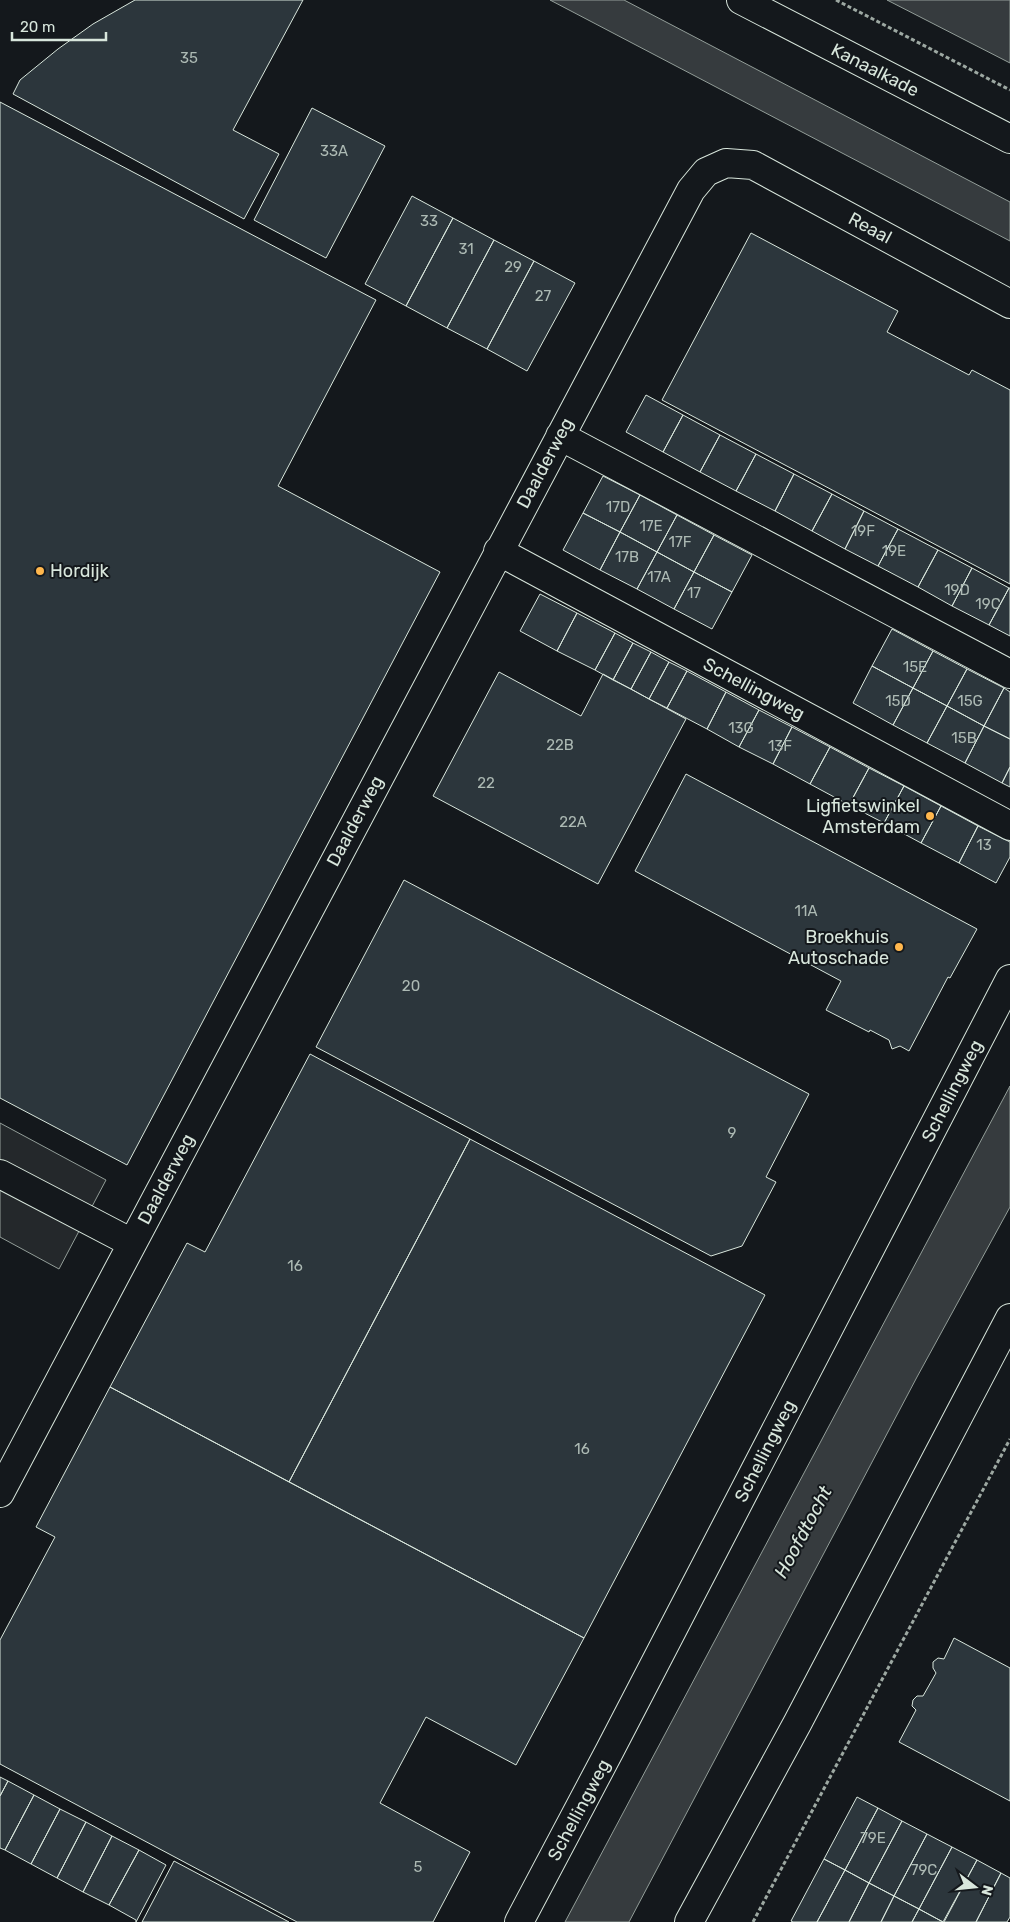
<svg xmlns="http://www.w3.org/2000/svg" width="1010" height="1922" font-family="Rubik,sans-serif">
  <rect width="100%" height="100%" fill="#14181c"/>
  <path fill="#24282b" stroke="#939e99" d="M0 1123 106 1180 59 1269 0 1237Z"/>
  <path fill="#363b3e" stroke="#939e99" d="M550 0H624L1010 202V241Z
    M887 0H1010V63Z
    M1010 1086V1207L917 1377 629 1922H565Z"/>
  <path fill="#2c363c" stroke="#d8e6dc" d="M135 0H303L233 130 279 154 244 219 13 94 20 80 58 49 93 24Z
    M0 102 376 300 278 486 440 572 127 1165 0 1098Z
    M312 108 385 146 326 258 254 220Z
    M412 196 453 218 406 306 365 284Z
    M453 218 494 240 447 328 406 306Z
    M751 233 898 311 887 332 969 375 972 370 1010 390V584L662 400Z
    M494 240 534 261 487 349 447 328Z
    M534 261 575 283 527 371 487 349Z
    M646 395 683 415 663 452 626 432Z
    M683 415 720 435 700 472 663 452Z
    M720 435 756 454 736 491 700 472Z
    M756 454 794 474 775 511 736 491Z
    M794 474 832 494 812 531 775 511Z
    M603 476 640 495 620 532 583 513Z
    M832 494 864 511 845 549 812 531Z
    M640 495 677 515 657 552 620 532Z
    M864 511 898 529 878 566 845 549Z
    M583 513 620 532 600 570 563 550Z
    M677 515 714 535 694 572 657 552Z
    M898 529 938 550 918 587 878 566Z
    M620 532 657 552 637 589 600 570Z
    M714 535 752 555 732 592 694 572Z
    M938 550 972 568 952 606 918 587Z
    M657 552 694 572 674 609 637 589Z
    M972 568 1009 588 989 625 952 606Z
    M694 572 732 592 712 629 674 609Z
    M1009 588H1010V636L989 625Z
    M540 594 577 613 557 651 520 631Z
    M577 613 615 633 595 670 557 651Z
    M892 629 933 651 913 688 872 666Z
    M615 633 633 643 613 680 595 670Z
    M633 643 651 652 631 689 613 680Z
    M933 651 967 669 947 706 913 688Z
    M651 652 669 662 649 699 631 689Z
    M669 662 687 671 667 708 649 699Z
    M872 666 913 688 893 725 853 703Z
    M967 669 1004 688 984 726 947 706Z
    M687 671 726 692 707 729 667 708Z
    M499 672 581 716 603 674 686 719 598 884 433 796Z
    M913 688 947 706 927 743 893 725Z
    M1004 688 1010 692V739L984 726Z
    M726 692 759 710 739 747 707 729Z
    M947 706 984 726 965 763 927 743Z
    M759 710 792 727 773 764 739 747Z
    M984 726 1010 739V767L1002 783 965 763Z
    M792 727 830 747 810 784 773 764Z
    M830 747 869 768 849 805 810 784Z
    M1010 767V787L1002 783Z
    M869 768 904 786 884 823 849 805Z
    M686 774 977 929 950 978 948 977 909 1051 900 1046 892 1049 889 1040 870 1030 869 1032 826 1010 841 981 635 871Z
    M904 786 941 806 921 843 884 823Z
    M941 806 978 826 959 863 921 843Z
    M978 826 1010 842V857L996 883 959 863Z
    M404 880 809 1094 766 1177 776 1182 742 1246 711 1256 316 1047Z
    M310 1054 470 1139 289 1482 110 1387 187 1243 205 1252Z
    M470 1139 765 1295 584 1638 289 1482Z
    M110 1387 584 1638 516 1765 426 1717 380 1803 470 1852 433 1922H297L0 1764V1640L55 1537 36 1527Z
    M954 1638 1010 1668V1801L899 1742 916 1710 912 1706 913 1700 917 1696H923L936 1673 933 1668V1662L938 1658 944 1659Z
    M0 1777 8 1781 0 1796Z
    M8 1781 34 1795 5 1850 0 1848V1796Z
    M34 1795 60 1809 31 1864 5 1850Z
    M857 1797 878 1808 845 1870 824 1859Z
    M878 1808 902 1821 869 1883 845 1870Z
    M60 1809 86 1822 57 1878 31 1864Z
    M902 1821 927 1834 894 1896 869 1883Z
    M86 1822 112 1836 83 1892 57 1878Z
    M927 1834 952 1847 919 1909 894 1896Z
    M112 1836 139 1850 109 1905 83 1892Z
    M952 1847 977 1860 943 1922 919 1909Z
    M139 1850 166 1865 136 1922V1920L109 1905Z
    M824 1859 845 1870 817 1922H793L791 1921Z
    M977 1860 1001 1873 976 1922H944Z
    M174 1861 289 1922H142Z
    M845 1870 869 1883 849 1922H817Z
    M1001 1873 1010 1878V1917L1007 1922H976Z
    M869 1883 894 1896 881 1922H849Z
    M894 1896 919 1909 912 1922H881Z
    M919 1909 943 1922H912Z"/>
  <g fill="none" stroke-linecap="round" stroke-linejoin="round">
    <g stroke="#d8e6dc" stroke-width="30">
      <path id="minor" d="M560 436 1010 674
        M498 551 1010 826
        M0 1174 132 1243
        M0 1493 691 190 706 172 726 163 753 165 1010 304
        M519 1922 610 1750 1010 979"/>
    </g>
    <g stroke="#d8e6dc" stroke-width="30">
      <path id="major" d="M741 0 1010 139
        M689 1922 798 1722 1010 1318"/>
    </g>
    <path stroke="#9da8a2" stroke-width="3" stroke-dasharray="4 2.5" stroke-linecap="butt" d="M836 0 1010 90
      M753 1922 1010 1439"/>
    <use href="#minor" stroke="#14181c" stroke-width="28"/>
    <use href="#major" stroke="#14181c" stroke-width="28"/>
  </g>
  <g fill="#ffb74d" stroke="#14181c" stroke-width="2">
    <circle cx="40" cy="571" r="5"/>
    <circle cx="930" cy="816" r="5"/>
    <circle cx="899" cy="947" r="5"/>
  </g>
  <g text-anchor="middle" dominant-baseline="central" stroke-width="4" stroke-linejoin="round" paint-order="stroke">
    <g font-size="15" fill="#adbab4">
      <text x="189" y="58">35</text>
      <text x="334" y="151">33A</text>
      <text x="429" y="221">33</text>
      <text x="466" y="249">31</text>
      <text x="513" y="267">29</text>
      <text x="543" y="296">27</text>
      <text x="618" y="507">17D</text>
      <text x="651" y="526">17E</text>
      <text x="863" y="531">19F</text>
      <text x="680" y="542">17F</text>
      <text x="894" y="551">19E</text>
      <text x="627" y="557">17B</text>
      <text x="659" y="577">17A</text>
      <text x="957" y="590">19D</text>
      <text x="694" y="593">17</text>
      <text x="988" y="604">19C</text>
      <text x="915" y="667">15E</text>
      <text x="898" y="701">15D</text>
      <text x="970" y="701">15G</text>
      <text x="741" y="728">13G</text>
      <text x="964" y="738">15B</text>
      <text x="560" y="745">22B</text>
      <text x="780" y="746">13F</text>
      <text x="486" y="783">22</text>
      <text x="573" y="822">22A</text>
      <text x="984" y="845">13</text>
      <text x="806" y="911">11A</text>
      <text x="411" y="986">20</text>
      <text x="732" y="1133">9</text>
      <text x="295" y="1266">16</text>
      <text x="582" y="1449">16</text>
      <text x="873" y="1838">79E</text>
      <text x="418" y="1867">5</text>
      <text x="924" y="1870">79C</text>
    </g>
    <g font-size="18" fill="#d8e6dc" stroke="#14181c">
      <text transform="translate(875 70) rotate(27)">Kanaalkade</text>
      <text transform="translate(870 228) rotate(28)">Reaal</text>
      <text transform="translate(545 463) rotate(-62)">Daalderweg</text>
      <text transform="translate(754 689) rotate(28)">Schellingweg</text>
      <text transform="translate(355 821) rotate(-62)">Daalderweg</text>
      <text transform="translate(952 1091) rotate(-63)">Schellingweg</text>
      <text transform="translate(166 1179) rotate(-62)">Daalderweg</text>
      <text transform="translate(765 1451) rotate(-63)">Schellingweg</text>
      <text transform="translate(579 1810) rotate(-62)">Schellingweg</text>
    </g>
    <g font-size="18" fill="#d8e6dc" stroke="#14181c" text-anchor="end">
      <text x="50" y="571" text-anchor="start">Hordijk</text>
      <text x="920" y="806">Ligfietswinkel<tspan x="920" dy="21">Amsterdam</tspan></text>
      <text x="889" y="937">Broekhuis<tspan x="889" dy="21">Autoschade</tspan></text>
    </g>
    <g font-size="19" font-style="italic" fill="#d8e6dc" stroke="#14181c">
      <text transform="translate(803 1532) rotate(-62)">Hoofdtocht</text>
    </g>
  </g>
  <g transform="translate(975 1887) rotate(106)" stroke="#14181c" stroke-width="4" paint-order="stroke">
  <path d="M0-4L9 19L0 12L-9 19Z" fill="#d8e6dc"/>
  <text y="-8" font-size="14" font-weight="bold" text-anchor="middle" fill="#d8e6dc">N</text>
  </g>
  <path d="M12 32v8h94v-8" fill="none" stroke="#d8e6dc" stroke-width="2.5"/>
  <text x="20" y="32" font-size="15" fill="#d8e6dc" stroke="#14181c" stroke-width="4" paint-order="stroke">20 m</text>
</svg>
